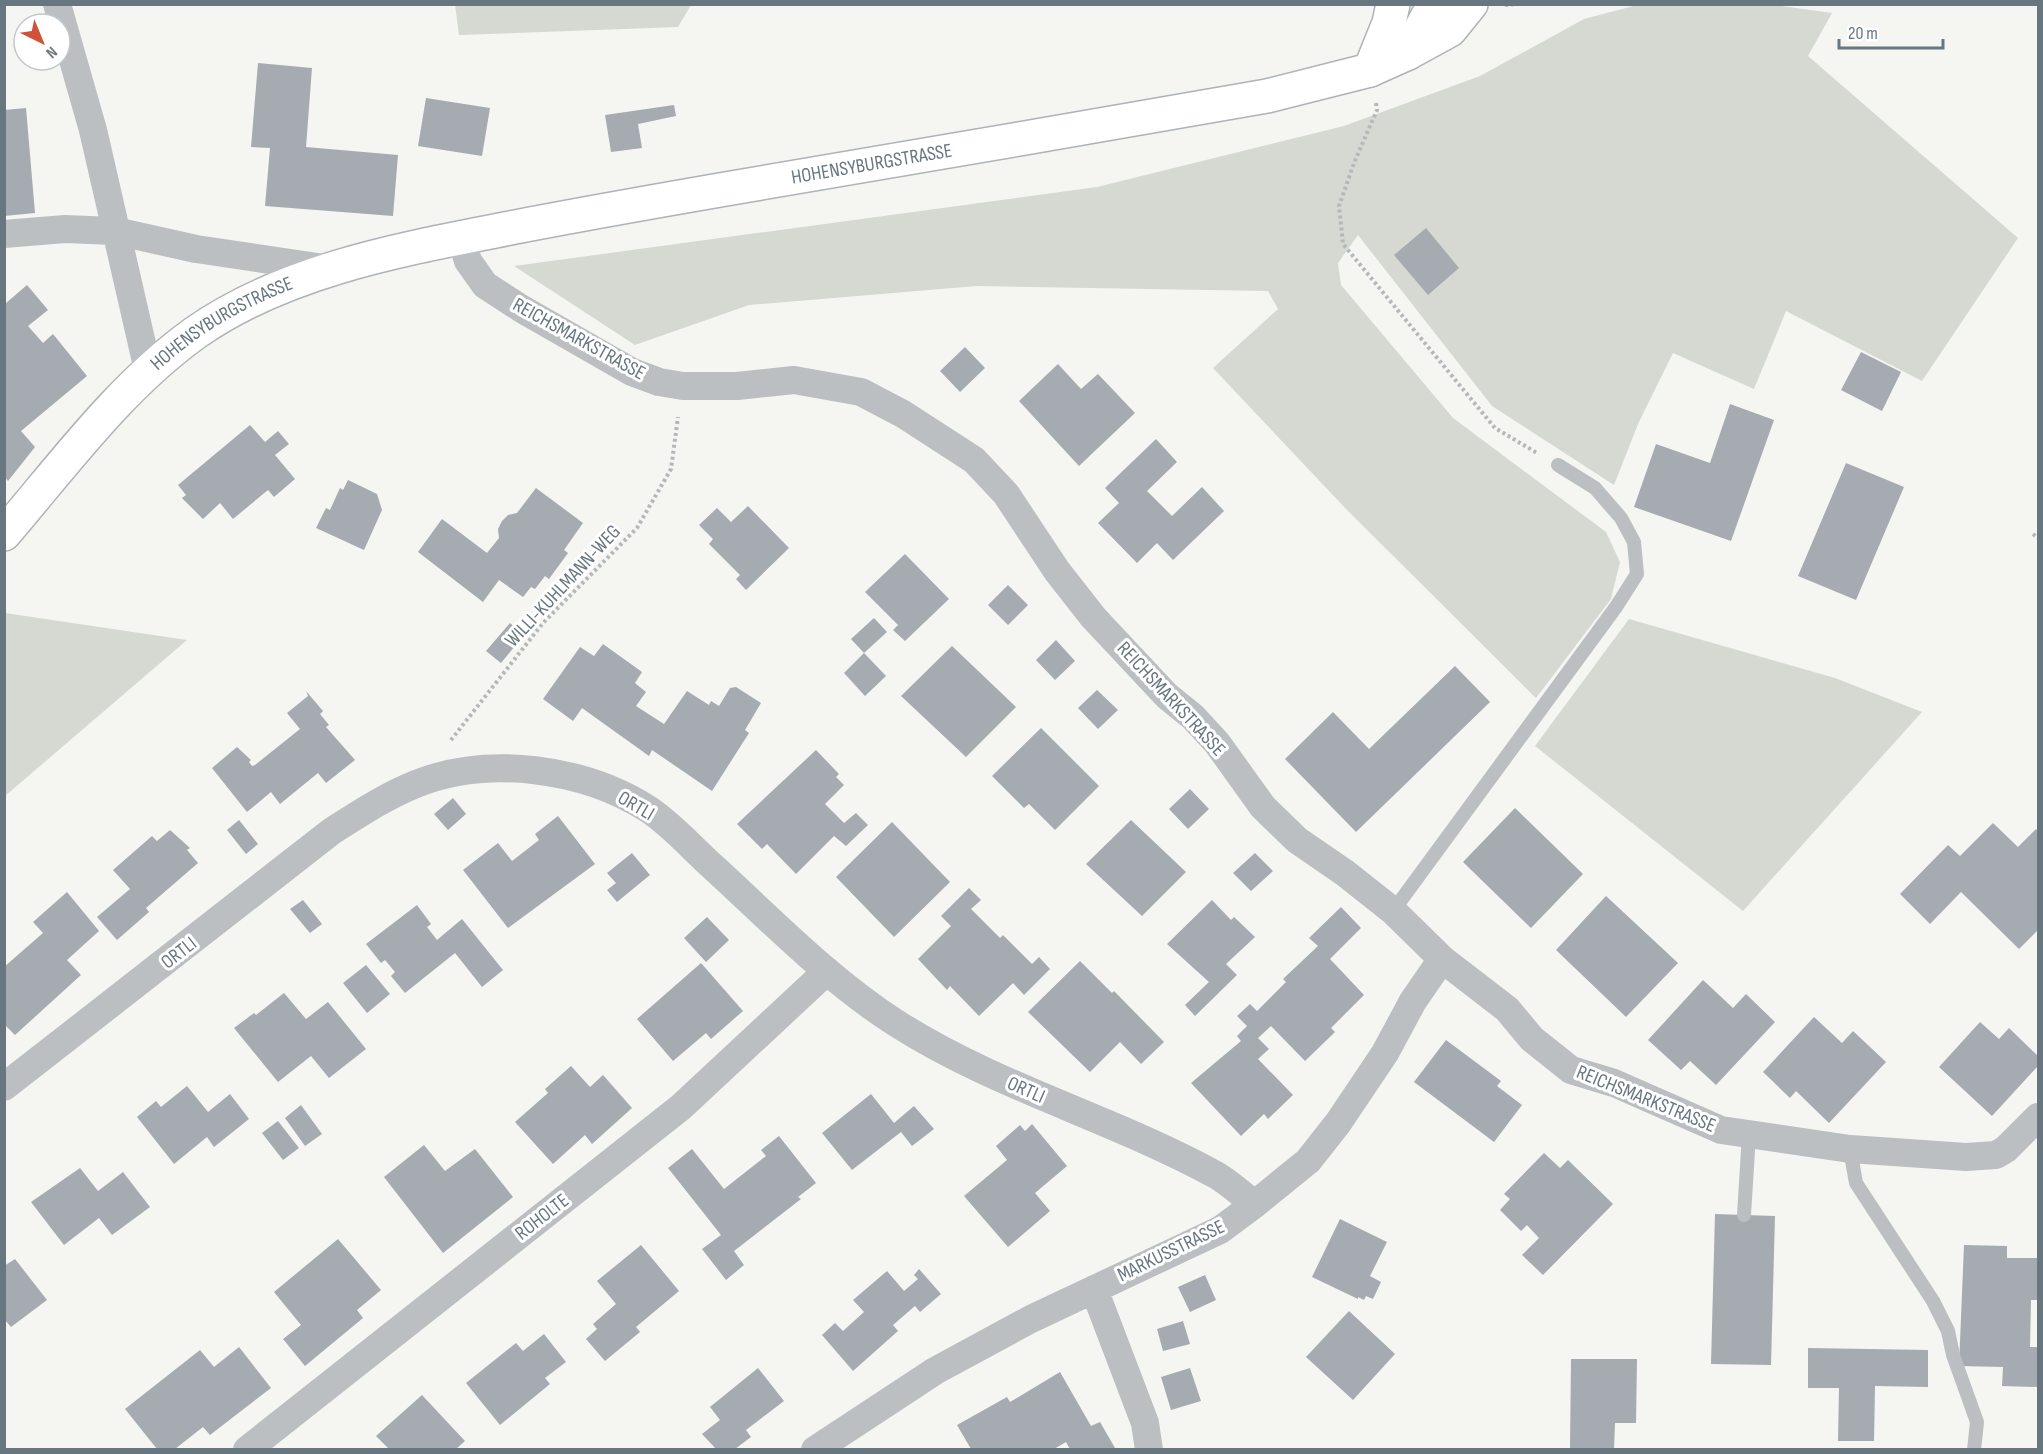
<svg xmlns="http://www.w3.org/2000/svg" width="2043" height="1454" font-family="'Sofia Sans Condensed',sans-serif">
  <rect width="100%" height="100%" fill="#f5f5f2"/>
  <path fill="#d5d9d2" d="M1641 4 1775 5 1832 13 1808 56 2018 238 1922 381 1786 311 1754 389 1673 353 1638 424 1614 485 1492 406 1358 235 1338 263 1341 285 1453 418 1606 532 1620 562 1611 599 1536 698 1347 510 1213 368 1278 309 1268 291 977 286 749 305 635 345 514 266 1097 187 1344 126 1480 76 1584 19Z
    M455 5V4L691 5 678 27 459 35Z
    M4 613H5L187 640 5 796Z
    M1629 619 1835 678 1922 712 1743 911 1535 746Z"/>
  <path fill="#a5abb0" d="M258 63 312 68 306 147 398 155 393 216 265 206 270 148 251 147Z
    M426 98 490 108 482 156 418 146Z
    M674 105 676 116 638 124 642 148 611 152 605 115Z
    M26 108 35 213 4 216V110Z
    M1426 228 1459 268 1428 295 1394 255Z
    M27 285 48 310 28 326 43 343 53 334 87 376 21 431 35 447 8 481 4 476V301L6 303Z
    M965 347 985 368 960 392 940 371Z
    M1861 352 1901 372 1882 411 1841 390Z
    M1058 364 1081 389 1098 374 1135 413 1079 466 1019 401Z
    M1730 404 1774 420 1731 541 1634 507 1656 444 1710 463Z
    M250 425 265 442 278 431 289 444 275 455 295 479 274 497 268 490 233 519 220 503 203 519 182 498 186 495 178 485Z
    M1156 439 1177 462 1147 491 1172 516 1202 487 1224 511 1173 560 1157 543 1137 563 1098 523 1119 503 1105 488Z
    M1846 463 1904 487 1856 600 1798 576Z
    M348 480 377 494 382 510 364 550 316 528 326 508 330 510 340 488 343 490Z
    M536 488 583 523 564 550 568 553 549 579 545 576 535 589 531 587 523 597 499 580 483 602 418 552 442 519 487 553 499 538 498 529 502 521 508 515 517 513Z
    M748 506 789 548 746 590 736 579 740 575 709 544 713 539 699 525 717 508 731 522Z
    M905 554 949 599 905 641 893 630 898 625 865 592Z
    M1008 585 1028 605 1008 625 988 605Z
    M874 618 887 632 864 653 851 639Z
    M510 623 524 635 501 663 486 651Z
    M1056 640 1075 661 1055 680 1036 660Z
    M603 644 642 672 635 683 646 692 636 706 664 724 687 691 709 705 711 701 719 706 730 688 736 687 761 703 745 730 749 733 712 791 652 750 649 756 582 708 573 721 543 699 580 647 594 656Z
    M952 646 1016 707 966 757 901 696Z
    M864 653 886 676 865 696 844 673Z
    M1455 666 1490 702 1356 832 1285 759 1333 712 1369 749Z
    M1097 690 1118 710 1098 729 1078 708Z
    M306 691 323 711 320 714 329 725 326 727 355 760 326 783 318 773 280 804 271 792 247 812 212 768 237 747 251 760 249 762 252 766 255 765 300 729 287 713 308 696Z
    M1041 728 1099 786 1055 830 1029 804 1024 808 992 776Z
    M816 750 839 774 836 777 844 785 825 804 844 823 856 813 868 825 846 846 834 836 796 874 767 844 762 849 737 824Z
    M1190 789 1209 809 1188 829 1169 809Z
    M453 798 466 814 448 830 434 814Z
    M1515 808 1583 874 1531 928 1463 862Z
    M558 816 595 864 508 928 463 870 498 843 512 861 539 840 535 834Z
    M239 820 258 844 246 854 227 830Z
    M1131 820 1186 872 1142 916 1086 864Z
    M892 822 950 882 894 937 836 877Z
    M1993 823 2018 847 2036 829 2038 832V930L2019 949 1961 892 1930 924 1900 894 1948 845 1960 856Z
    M170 830 190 848 187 850 198 863 146 908 149 912 117 940 97 917 130 889 113 870 152 836 157 841Z
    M632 853 650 875 617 902 607 890 616 883 607 873Z
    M1255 853 1273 871 1251 891 1233 873Z
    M969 888 981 900 971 909 1000 938 1003 935 1032 964 1039 957 1050 969 1024 995 1013 983 979 1016 950 986 947 990 918 959 951 926 941 916Z
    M67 892 99 931 67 960 81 975 15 1035 4 1024V967L43 933 33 922Z
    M1606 896 1678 963 1626 1017 1556 950Z
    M303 900 322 924 310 933 290 909Z
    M1212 900 1231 920 1234 917 1255 937 1226 964 1237 975 1195 1016 1185 1005 1209 982 1167 944Z
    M417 905 431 924 427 927 437 940 462 919 503 970 482 987 455 953 405 993 391 976 395 972 385 960 381 963 366 944Z
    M1341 907 1361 928 1330 959 1364 995 1331 1028 1335 1032 1305 1061 1271 1026 1258 1038 1269 1049 1258 1059 1293 1095 1268 1119 1264 1114 1241 1136 1191 1083 1241 1041 1237 1036 1247 1026 1237 1016 1250 1004 1257 1011 1286 982 1283 979 1318 946 1309 938Z
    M707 917 729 940 706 962 684 938Z
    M1080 961 1112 993 1114 991 1164 1042 1141 1064 1120 1042 1090 1072 1028 1012Z
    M701 963 743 1011 711 1039 706 1033 673 1061 637 1019Z
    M366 965 390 994 367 1013 343 983Z
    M1703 980 1733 1008 1746 994 1775 1022 1716 1085 1690 1061 1681 1070 1648 1040Z
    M284 993 306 1019 328 1002 366 1049 329 1078 311 1056 278 1082 234 1028 254 1013 256 1015Z
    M1814 1017 1842 1043 1853 1031 1886 1062 1829 1123 1796 1091 1790 1098 1763 1072Z
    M1980 1022 1999 1039 2009 1028 2038 1056V1066L1992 1116 1939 1067Z
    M1446 1040 1501 1081 1497 1086 1522 1105 1494 1142 1414 1082Z
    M571 1066 590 1087 603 1075 632 1108 592 1144 585 1135 553 1164 515 1122 548 1093 545 1089Z
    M187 1086 208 1112 230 1094 249 1119 214 1147 207 1137 174 1164 137 1117 156 1101 161 1107Z
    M871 1094 894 1123 914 1106 934 1129 912 1146 901 1132 852 1170 822 1133Z
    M301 1105 322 1134 305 1146 285 1118Z
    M278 1121 299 1148 283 1160 262 1133Z
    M1032 1124 1067 1166 1035 1193 1050 1211 1008 1247 964 1196 1007 1160 996 1146 1020 1125 1025 1131Z
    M779 1136 816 1183 798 1197 801 1199 734 1251 744 1265 726 1280 702 1249 721 1235 668 1168 692 1149 724 1189 766 1156 761 1150Z
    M424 1145 445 1171 475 1149 513 1197 443 1253 384 1177Z
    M1544 1153 1560 1168 1568 1160 1613 1204 1543 1275 1522 1255 1539 1238 1527 1225 1521 1231 1500 1210 1510 1199 1504 1194Z
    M80 1168 98 1191 123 1172 150 1207 112 1235 99 1218 64 1245 31 1202Z
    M1715 1214 1775 1216 1771 1365 1711 1364Z
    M1340 1219 1387 1242 1370 1276 1381 1282 1373 1299 1366 1296 1364 1300 1358 1297V1299L1312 1277Z
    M338 1239 381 1290 357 1310 363 1318 305 1366 283 1339 301 1325 274 1292Z
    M641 1245 679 1291 636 1327 640 1332 605 1361 586 1339 597 1329 593 1324 616 1304 597 1281Z
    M1964 1245 2007 1246V1258H2038V1300H2031L2030 1347H2038V1387L2002 1386 2003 1367 1959 1366Z
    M15 1259 47 1300 11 1327 4 1319V1266Z
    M919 1269 941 1294 920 1312 915 1306 893 1325 898 1331 853 1371 822 1335 835 1323 843 1331 864 1312 853 1300 887 1271 904 1291 918 1279 914 1275Z
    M1205 1275 1216 1300 1190 1312 1178 1287Z
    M1349 1311 1395 1354 1353 1400 1306 1357Z
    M1183 1321 1190 1344 1163 1351 1157 1329Z
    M544 1334 566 1362 545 1378 550 1384 500 1425 466 1383 516 1343 523 1351Z
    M239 1347 271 1388 210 1435 203 1427 175 1449H157L125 1409 200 1350 214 1367Z
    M1808 1348 1928 1350V1387L1875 1386 1874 1441H1838L1839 1388H1808Z
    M1571 1359H1637L1636 1423H1615L1614 1449H1570Z
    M758 1368 784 1401 746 1430 751 1437 735 1449H716L702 1434 720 1420 710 1407Z
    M1190 1368 1201 1401 1171 1410 1161 1377Z
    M1060 1372 1091 1426 1100 1422 1115 1448 1070 1449 1066 1442 1054 1449H971L957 1425 1007 1397 1010 1402Z
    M422 1395 465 1441 456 1449H389L376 1436Z"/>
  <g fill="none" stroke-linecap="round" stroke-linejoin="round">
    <g stroke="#adb3b6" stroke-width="36">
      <g id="secondary">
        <path d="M1408 53 1434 4"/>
        <path d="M1370 70 1389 23 1393 4"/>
        <path id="s1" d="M4 534C64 464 120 387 195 333 282 272 393 251 495 231 570 216 645 203 720 190 902 159 1085 128 1267 96L1370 70 1408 53 1450 30 1471 4"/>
      </g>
    </g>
    <path stroke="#b5b8ba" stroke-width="4" stroke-dasharray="3 3" stroke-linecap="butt" d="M1505 5 1517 4
      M1376 103 1377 110 1354 163 1339 206 1343 244 1495 428 1537 453
      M2033 534 2038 538
      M451 740 543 623 637 528 671 469 678 417"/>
    <path stroke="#bbbfc2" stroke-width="14" d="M1393 911 1616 607 1637 574 1634 542 1621 518 1595 488 1558 465
      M1850 1149 1856 1183 1933 1301 1948 1331 1953 1355 1977 1422 1974 1450
      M1744 1215 1749 1134"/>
    <path stroke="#bbbfc2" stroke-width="28" d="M57 4 93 130 148 370
      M4 234 65 229 115 231 196 249 331 269
      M461 237 468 261 485 285 522 309 632 372 659 382 683 386H737L794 380 861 392 903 414 974 460 1006 494 1057 571 1093 617 1167 696 1193 717 1217 743 1263 807 1297 840 1345 873 1393 911 1442 959 1507 1009 1532 1039 1571 1070 1614 1083 1721 1130 1850 1149 1966 1157 1996 1155 2006 1149 2038 1117
      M4 1087 332 831C359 814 386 796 416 784 488 755 584 768 648 809 671 824 692 848 712 866 771 920 829 980 896 1023 996 1087 1112 1118 1216 1175 1230 1183 1242 1195 1255 1204
      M1094 1289 1145 1423 1149 1450
      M247 1450 681 1107 827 971
      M815 1450 935 1371 1031 1319 1220 1230 1255 1204 1308 1161 1338 1123 1385 1053 1413 1001 1442 959"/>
    <use href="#secondary" stroke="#fff" stroke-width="33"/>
  </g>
  <g text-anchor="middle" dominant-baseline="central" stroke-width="6" stroke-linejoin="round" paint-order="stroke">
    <g font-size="20" fill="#68767f" stroke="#fff">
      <text stroke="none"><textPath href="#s1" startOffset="980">HOHENSYBURGSTRASSE</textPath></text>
      <text stroke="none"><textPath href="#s1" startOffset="306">HOHENSYBURGSTRASSE</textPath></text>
      <text transform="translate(579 339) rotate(29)">REICHSMARKSTRASSE</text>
      <text transform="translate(563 586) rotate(-47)">WILLI-KUHLMANN-WEG</text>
      <text transform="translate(1171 699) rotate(47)">REICHSMARKSTRASSE</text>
      <text transform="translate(636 806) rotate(30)">ORTLI</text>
      <text transform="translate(179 953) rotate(-38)">ORTLI</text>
      <text transform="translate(1026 1090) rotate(24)">ORTLI</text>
      <text transform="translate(1646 1099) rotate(22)">REICHSMARKSTRASSE</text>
      <text transform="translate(542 1217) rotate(-38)">ROHOLTE</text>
      <text transform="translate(1171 1251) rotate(-26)">MARKUSSTRASSE</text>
    </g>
  </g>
  <rect width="2043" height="1454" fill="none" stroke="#68767f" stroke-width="12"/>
  <g transform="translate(42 42) rotate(137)"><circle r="28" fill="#ffffff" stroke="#c3c8cc" stroke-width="1.5"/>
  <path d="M0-4.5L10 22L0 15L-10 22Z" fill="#ce5339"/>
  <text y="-9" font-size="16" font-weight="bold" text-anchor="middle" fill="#68767f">N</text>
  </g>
  <path d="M1839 39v9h104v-9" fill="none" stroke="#68767f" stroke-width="3"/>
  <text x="1848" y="39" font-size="18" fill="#68767f" stroke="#ffffff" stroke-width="4.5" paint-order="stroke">20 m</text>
</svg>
